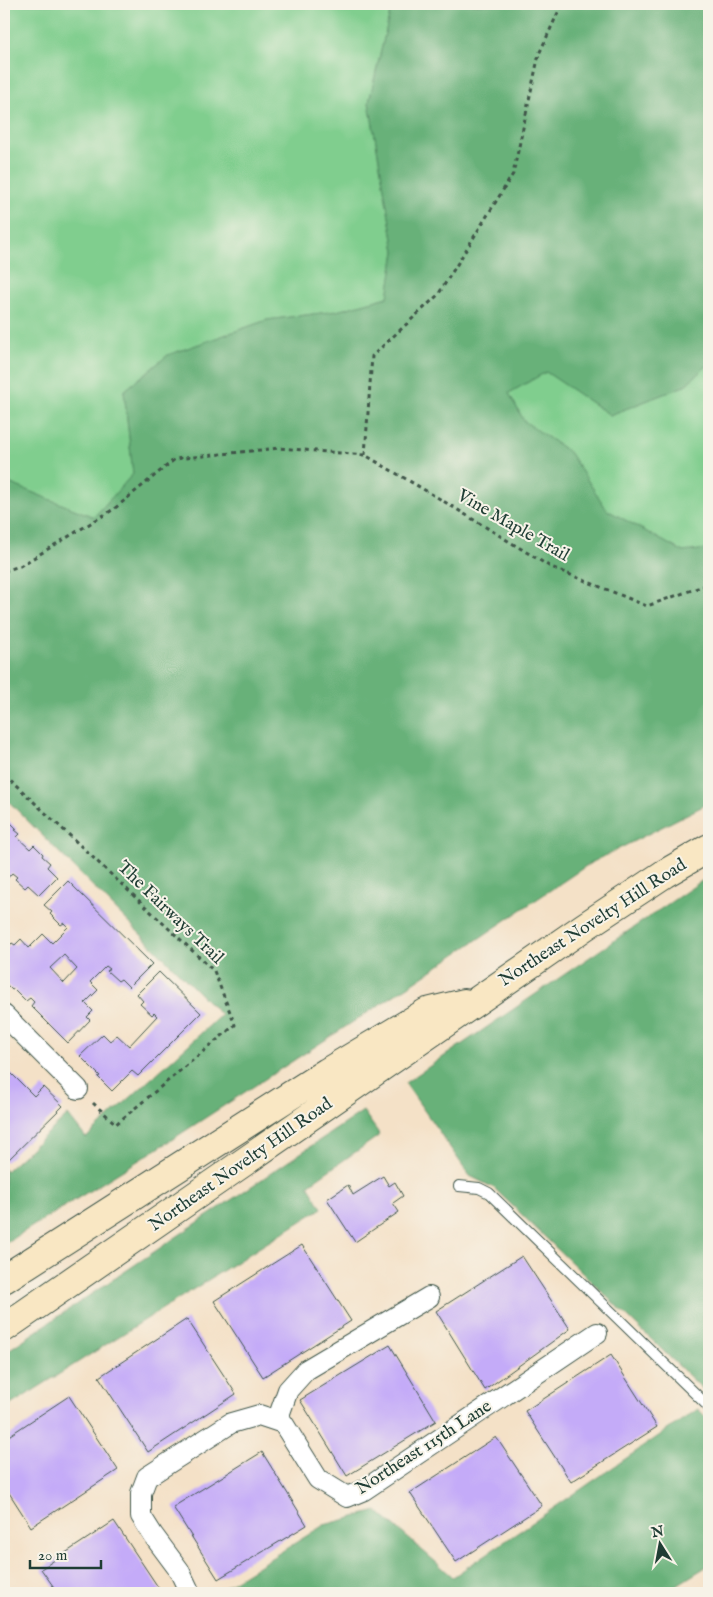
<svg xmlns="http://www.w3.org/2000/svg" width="713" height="1597" font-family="'IM FELL English',serif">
  <rect width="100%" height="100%" fill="#f7f3e8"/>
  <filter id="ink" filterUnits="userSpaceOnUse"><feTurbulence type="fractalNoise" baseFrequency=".02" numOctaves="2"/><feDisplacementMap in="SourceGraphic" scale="10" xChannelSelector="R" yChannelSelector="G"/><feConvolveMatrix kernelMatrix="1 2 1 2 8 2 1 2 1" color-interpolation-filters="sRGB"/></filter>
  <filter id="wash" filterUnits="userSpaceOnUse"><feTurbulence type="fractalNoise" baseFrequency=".0096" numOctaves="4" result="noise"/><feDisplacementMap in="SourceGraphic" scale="20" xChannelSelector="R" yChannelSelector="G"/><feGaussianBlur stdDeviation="1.12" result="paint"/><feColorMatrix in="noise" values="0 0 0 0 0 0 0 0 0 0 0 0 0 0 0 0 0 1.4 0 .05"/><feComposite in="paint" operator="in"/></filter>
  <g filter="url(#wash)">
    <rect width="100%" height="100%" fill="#f4e1c7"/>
    <path fill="#80ce8e" stroke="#508661" d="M4 4H392L369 102 395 251 388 297 337 311 267 320 168 355 124 391 133 474 94 517 11 484 4 474Z
      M709 364V549L683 552 607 510 569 452 524 421 509 393 546 372 610 415 684 386Z"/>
    <path fill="#68b179" stroke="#447756" d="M392 4H709V364L684 386 610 415 546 372 509 393 524 421 569 452 607 510 683 552 709 549V803L589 864 413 983 165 1144 4 1244V1169L6 1171 68 1115 86 1138 221 1015 4 797V474L11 484 94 517 133 474 124 391 168 355 267 320 337 311 388 297 395 251 369 102Z
      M709 876V1395L494 1188 470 1176 405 1083Z
      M363 1111 380 1135 308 1185 322 1208 4 1409V1353Z
      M698 1409 709 1420V1565L664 1593H215L324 1525 377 1511 453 1577Z"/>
    <g id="blocks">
      <path fill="#c4abf8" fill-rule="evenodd" d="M4 816 17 829 15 830 20 834 17 837 30 849 34 845 43 854 42 856 50 863 47 867 57 877 39 895 28 885 25 888 15 879 17 877 12 873 4 882Z
        M68 881 152 964 129 987 121 979 118 981 107 971 110 969 106 966 90 982 98 990 85 1003 93 1011 87 1017 90 1020 68 1043 31 1006 34 1002 30 998 26 1001 14 989 12 990 4 982V951L12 943 15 945 21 939 29 948 43 934 52 943 68 927 64 923 61 925 50 914 52 912 44 905ZM64 955 77 969 64 983 50 968Z
        M159 972 201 1013 138 1076 132 1071 112 1091 98 1077 100 1076 80 1056 103 1034 110 1041 117 1035 129 1046 157 1016 154 1013 152 1015 140 1004 143 1001 137 994Z
        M10 1072 34 1096 43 1087 63 1106 6 1162 4 1160V1078Z
        M383 1176 389 1186 395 1182 403 1196 393 1203 399 1212 355 1242 327 1199 348 1185 353 1195Z
        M302 1245 351 1321 263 1377 214 1301Z
        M522 1256 570 1329 485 1390 436 1311Z
        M187 1319 236 1394 148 1452 99 1377Z
        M390 1345 436 1421 347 1476 300 1400Z
        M611 1355 657 1427 571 1482 525 1411Z
        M69 1396 118 1470 31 1527 4 1485V1439Z
        M496 1437 542 1506 456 1562 410 1493Z
        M262 1452 307 1525 218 1579 173 1507Z
        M114 1521 162 1593H58L41 1569Z"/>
    </g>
  </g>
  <g filter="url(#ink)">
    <use href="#blocks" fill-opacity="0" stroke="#3f564a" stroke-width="1"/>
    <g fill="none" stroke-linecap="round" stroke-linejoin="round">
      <g stroke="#3f564a" stroke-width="12">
        <path id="lane" d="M459 1186 479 1188 489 1193 709 1407"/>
      </g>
      <g stroke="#3f564a" stroke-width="22">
        <path id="street" d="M4 1015 78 1089
          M277 1421 288 1390 306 1370 429 1297
          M190 1593 179 1570 153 1535 141 1516V1493L147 1477 231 1423 259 1415 283 1423 318 1479 347 1497 364 1490 597 1333"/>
      </g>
      <g stroke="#3f564a" stroke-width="30">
        <path id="secondary" d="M4 1279 327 1072 427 1012 464 1003
          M4 1328 584 927 664 874 709 848"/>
      </g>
      <path stroke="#3f564a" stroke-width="3" stroke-dasharray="4 4" stroke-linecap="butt" d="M365 455 372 356 438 295 513 174 539 54 562 4
        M4 571 20 566 114 509 175 459 279 448 365 455 440 499 549 566 647 606 709 584
        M4 774 214 971 235 1025 116 1124 93 1103"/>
      <use href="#lane" stroke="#fff" stroke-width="10"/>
      <use href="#street" stroke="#fff" stroke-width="20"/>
      <use href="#secondary" stroke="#f9e7c3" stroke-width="28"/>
    </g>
  </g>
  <g text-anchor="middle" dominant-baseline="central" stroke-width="4" stroke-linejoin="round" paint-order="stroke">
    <g font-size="18" fill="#1f3d34" stroke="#f7f3e8">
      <text transform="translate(513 526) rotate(30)">Vine Maple Trail</text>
      <text transform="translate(170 913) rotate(44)">The Fairways Trail</text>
      <text transform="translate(593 923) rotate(-33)">Northeast Novelty Hill Road</text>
      <text transform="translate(241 1165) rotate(-35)">Northeast Novelty Hill Road</text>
      <text transform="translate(424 1448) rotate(-33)">Northeast 115th Lane</text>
    </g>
  </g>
  <rect width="713" height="1597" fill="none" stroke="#f7f3e8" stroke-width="20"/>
  <g transform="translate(660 1544) rotate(349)" stroke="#f7f3e8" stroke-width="4" paint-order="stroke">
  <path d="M0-4L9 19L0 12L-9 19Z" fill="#1f3d34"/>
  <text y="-8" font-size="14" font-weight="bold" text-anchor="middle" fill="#1f3d34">N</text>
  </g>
  <path d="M30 1560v8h71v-8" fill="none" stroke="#1f3d34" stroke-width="2.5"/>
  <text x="38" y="1560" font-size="15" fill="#1f3d34" stroke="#f7f3e8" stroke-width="4" paint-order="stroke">20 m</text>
</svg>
